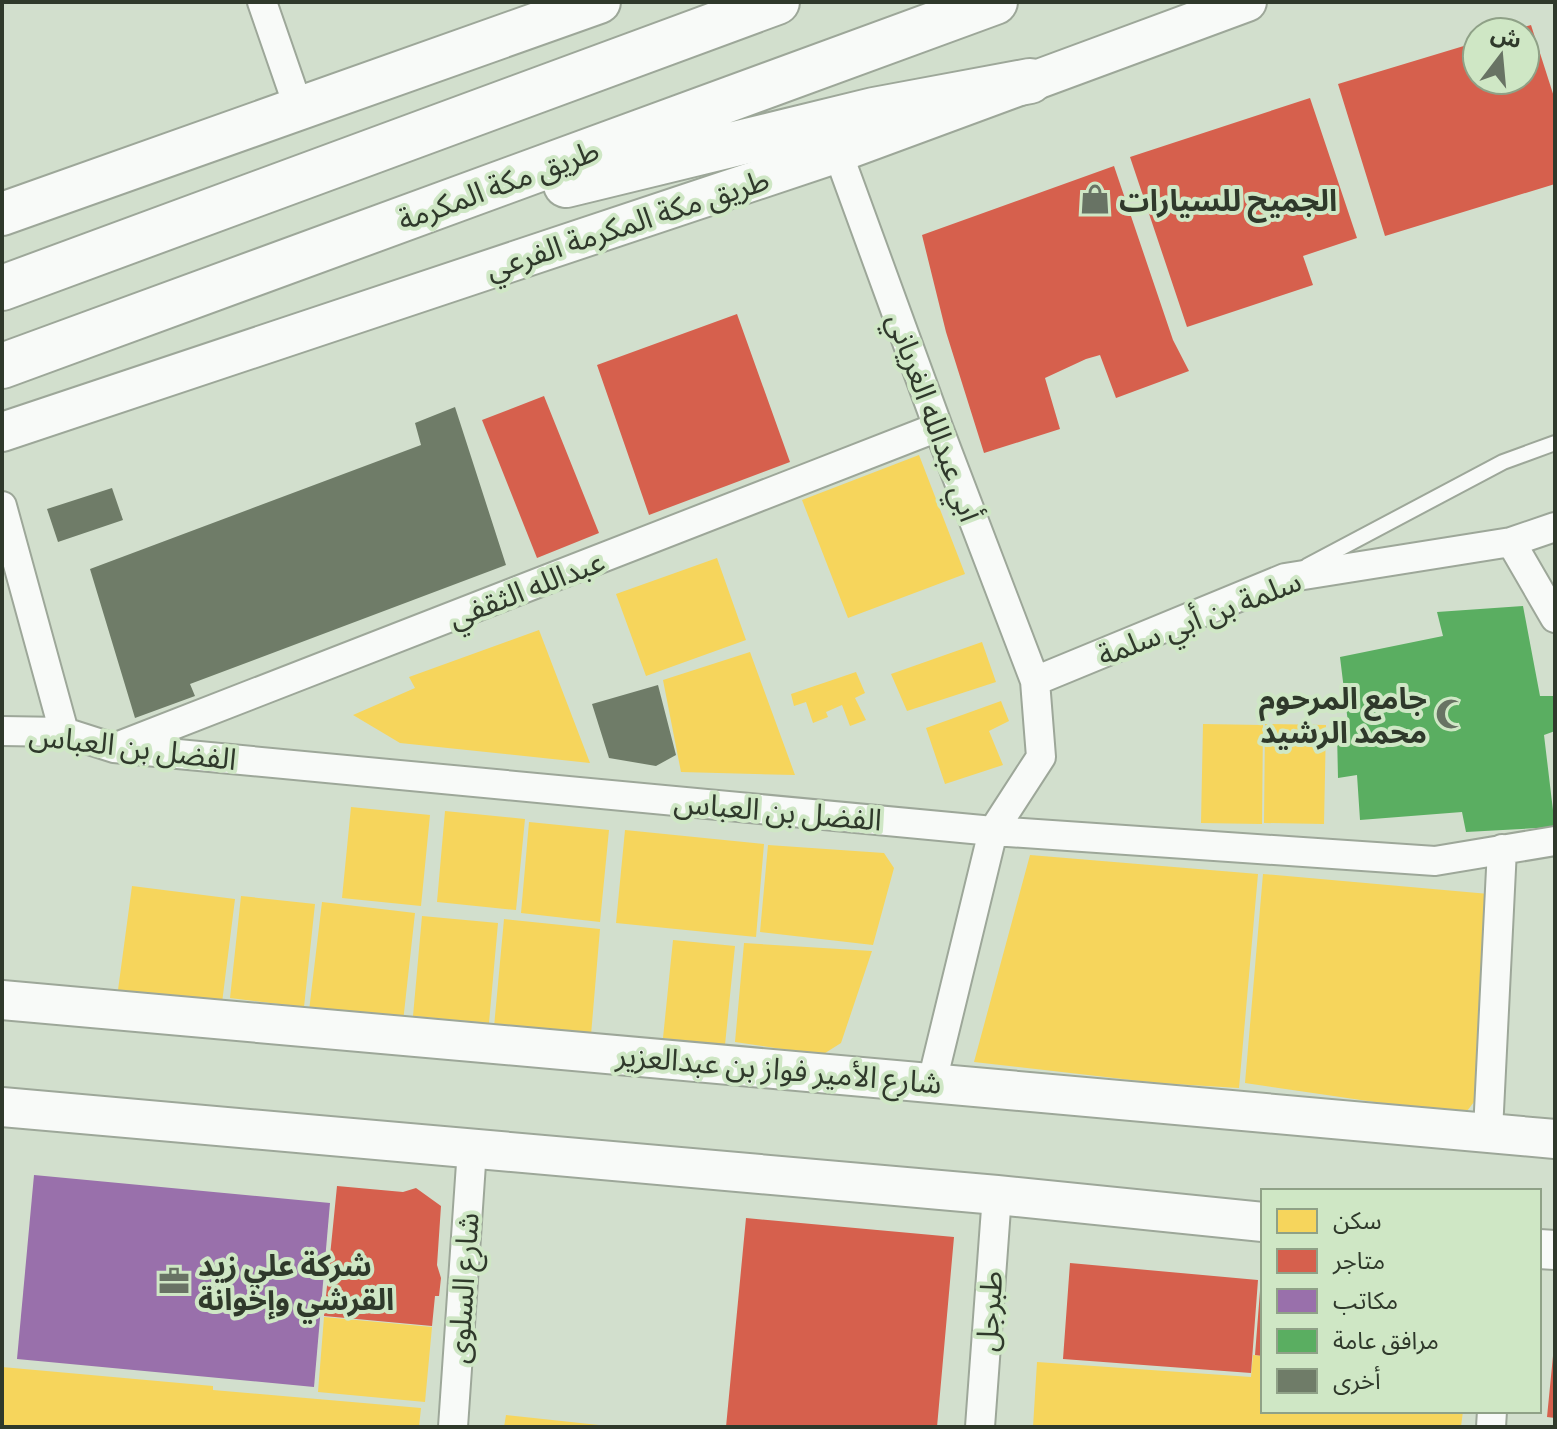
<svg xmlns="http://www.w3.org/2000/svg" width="1557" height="1429" font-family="'PT Sans Narrow','Noto Sans Arabic',sans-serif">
  <rect width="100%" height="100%" fill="#d2dfcd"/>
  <path fill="#f6d55c" d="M919 455 965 574 848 618 802 500Z
    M717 558 746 640 646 676 616 594Z
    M539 630 590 763 400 743 353 715 415 688 409 677Z
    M982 642 996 682 907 711 891 674Z
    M750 652 795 775 681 772 663 680Z
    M856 672 865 693 855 698 866 720 850 726 842 705 826 712 828 717 813 723 806 702 794 706 791 694Z
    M1001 701 1009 721 989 731 1003 765 945 784 926 728Z
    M1203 724 1263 725 1262 824 1201 823Z
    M1265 724 1326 725 1324 824 1264 823Z
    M351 807 430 815 421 906 342 898Z
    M445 811 525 819 516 910 437 902Z
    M529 822 609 830 600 922 521 913Z
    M625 830 764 844 756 937 616 923Z
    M768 845 884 853 894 868 873 945 760 932Z
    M1030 855 1258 874 1239 1088 1158 1083 974 1062Z
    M1263 874 1489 894 1477 1098 1464 1115 1245 1083Z
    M132 886 235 899 222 1003 118 990Z
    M241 896 315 904 304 1007 230 998Z
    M322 902 415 913 403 1022 309 1011Z
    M422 916 498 923 489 1023 413 1016Z
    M504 919 600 929 591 1035 494 1027Z
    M673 940 735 946 725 1045 663 1038Z
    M744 943 872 951 841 1043 822 1055 735 1042Z
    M324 1317 432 1327 425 1402 318 1392Z
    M1253 1355 1263 1356V1411H1463L1461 1427H1033L1037 1362 1251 1377Z
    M2 1367 213 1386V1390L421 1408 419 1427H2Z
    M506 1415 599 1425V1427H504Z"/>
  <path fill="#d6604d" d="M1531 25 1555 100V184L1385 236 1338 84 1477 42V80H1525V32L1511 31Z
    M1310 98 1357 238 1303 256 1313 285 1187 327 1130 157Z
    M1114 166 1173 340 1189 371 1116 398 1100 355 1086 359 1045 378 1060 429 984 453 946 332 922 235Z
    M737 314 790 462 649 515 597 365Z
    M544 396 599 533 537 558 482 420Z
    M337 1186 403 1192 416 1188 441 1206 437 1265 441 1278 439 1296H435L432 1326 324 1316Z
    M746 1218 954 1237 937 1427H726Z
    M1070 1263 1258 1280 1251 1373 1063 1359Z
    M1261 1278H1263V1356L1255 1355Z
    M1553 1356H1555V1418L1547 1417Z"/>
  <path fill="#9970ab" d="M34 1175 330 1203 314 1387 17 1359Z"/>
  <path fill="#5aae61" d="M1523 606 1540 696H1555V731L1544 735 1555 827 1466 832 1462 812 1360 820 1357 775 1338 778 1337 732 1349 731 1340 657 1443 636 1437 612Z"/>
  <path fill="#6f7c68" d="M455 407 506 565 190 684 195 696 135 718 90 569 421 445 415 423Z
    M112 488 123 520 58 542 47 509Z
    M658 685 676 755 656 766 609 758 592 704Z"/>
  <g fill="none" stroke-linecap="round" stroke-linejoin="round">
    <g stroke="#9da799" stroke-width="18">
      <path id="service" d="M1307 566 1503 462 1555 443"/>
    </g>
    <g stroke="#9da799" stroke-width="32">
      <path id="minor" d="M262 2 299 109
        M838 153 938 427 1035 681 1041 757 993 831 932 1082
        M2 506 64 732
        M1511 542 1555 618
        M1035 681 1285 578 1511 542 1555 527
        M2 731 64 732 114 748 993 831 1435 861 1555 841
        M119 746 938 427
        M1488 1131 1502 849
        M453 1427 472 1149
        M980 1427 997 1195
        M1491 1427 1492 1411"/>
    </g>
    <g stroke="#9da799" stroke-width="42">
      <path id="secondary" d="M2 432 838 153 1247 2
        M2 1000 1555 1139
        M2 1107 997 1195 1263 1222
        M1539 1249 1555 1250"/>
    </g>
    <g stroke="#9da799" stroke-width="46">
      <path id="primary" d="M2 214 599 2"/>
    </g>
    <g stroke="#9da799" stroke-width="48">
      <path id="motorway" d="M566 185 874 110 1030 81
        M2 288 777 2
        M2 366 995 2"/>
    </g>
    <use href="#service" stroke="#f8faf8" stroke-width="14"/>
    <use href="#minor" stroke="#f8faf8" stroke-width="28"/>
    <use href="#secondary" stroke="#f8faf8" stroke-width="38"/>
    <use href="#primary" stroke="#f8faf8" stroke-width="42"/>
    <use href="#motorway" stroke="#f8faf8" stroke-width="44"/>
  </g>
  <defs>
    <g id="shop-bare" transform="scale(2.4)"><path d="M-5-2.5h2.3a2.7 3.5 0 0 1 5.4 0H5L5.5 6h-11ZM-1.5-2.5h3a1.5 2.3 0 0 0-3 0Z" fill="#687364" stroke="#cfe7c5" stroke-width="2.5" paint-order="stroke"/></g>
    <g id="mosque-bare" transform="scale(2.4)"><path d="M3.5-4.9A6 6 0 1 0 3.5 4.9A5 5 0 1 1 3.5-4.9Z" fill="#687364" stroke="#cfe7c5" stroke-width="2.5" paint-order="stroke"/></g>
    <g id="office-bare" transform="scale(2.4)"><path d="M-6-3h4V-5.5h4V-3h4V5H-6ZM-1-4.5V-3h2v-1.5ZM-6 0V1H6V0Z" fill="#687364" stroke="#cfe7c5" stroke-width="2.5" paint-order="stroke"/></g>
  </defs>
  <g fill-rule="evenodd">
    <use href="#shop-bare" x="1095" y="199"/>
    <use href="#mosque-bare" x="1451" y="714"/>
    <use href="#office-bare" x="174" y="1281"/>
  </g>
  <g text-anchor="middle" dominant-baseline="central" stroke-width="8" stroke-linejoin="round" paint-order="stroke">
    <g font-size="30" fill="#2f392b" stroke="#cfe7c5">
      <text transform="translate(498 184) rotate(-20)">طريق مكة المكرمة</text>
      <text transform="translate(627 223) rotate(-18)">طريق مكة المكرمة الفرعي</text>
      <text transform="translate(935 417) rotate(70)">أبي عبدالله الغرياني</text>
      <text transform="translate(526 588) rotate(-21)">عبدالله الثقفي</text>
      <text transform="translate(1199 617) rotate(-21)">سلمة بن أبي سلمة</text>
      <text transform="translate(133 746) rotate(7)">الفضل بن العباس</text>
      <text transform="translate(778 810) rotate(5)">الفضل بن العباس</text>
      <text transform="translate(779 1068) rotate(5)">شارع الأمير فواز بن عبدالعزير</text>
      <text transform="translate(462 1288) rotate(-86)">شارع السلوى</text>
      <text transform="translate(988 1311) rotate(-86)">طبرجل</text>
    </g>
    <g font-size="30" font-weight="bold" fill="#2f392b" stroke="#cfe7c5" text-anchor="start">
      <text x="1119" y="199">الجميح للسيارات</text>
      <text x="1427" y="697" text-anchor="end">جامع المرحوم<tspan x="1427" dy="34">محمد الرشيد</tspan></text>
      <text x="198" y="1264">شركة علي زيد<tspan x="198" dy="34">القرشي وإخوانة</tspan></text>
    </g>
  </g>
  <rect width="1557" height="1429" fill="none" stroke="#2f392b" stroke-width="8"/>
  <rect x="1261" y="1189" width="280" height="224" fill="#cfe7c5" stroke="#8fa187" stroke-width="2"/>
  <rect x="1277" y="1209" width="40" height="24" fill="#f6d55c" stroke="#8fa187" stroke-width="2"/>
  <text x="1333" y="1229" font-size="24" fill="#2f392b">سكن</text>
  <rect x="1277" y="1249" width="40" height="24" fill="#d6604d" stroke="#8fa187" stroke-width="2"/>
  <text x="1333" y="1269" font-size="24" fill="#2f392b">متاجر</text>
  <rect x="1277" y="1289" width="40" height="24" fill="#9970ab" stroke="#8fa187" stroke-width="2"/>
  <text x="1333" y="1309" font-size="24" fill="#2f392b">مكاتب</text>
  <rect x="1277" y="1329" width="40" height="24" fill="#5aae61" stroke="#8fa187" stroke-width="2"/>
  <text x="1333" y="1349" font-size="24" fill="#2f392b">مرافق عامة</text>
  <rect x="1277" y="1369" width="40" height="24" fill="#6f7c68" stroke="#8fa187" stroke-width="2"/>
  <text x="1333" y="1389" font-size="24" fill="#2f392b">أخرى</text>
  <g transform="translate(1501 56) rotate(16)"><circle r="38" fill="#cfe7c5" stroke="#8fa187" stroke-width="2"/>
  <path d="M0-6L14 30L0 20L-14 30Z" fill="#687364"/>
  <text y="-12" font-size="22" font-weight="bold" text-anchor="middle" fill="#2f392b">ش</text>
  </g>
</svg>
